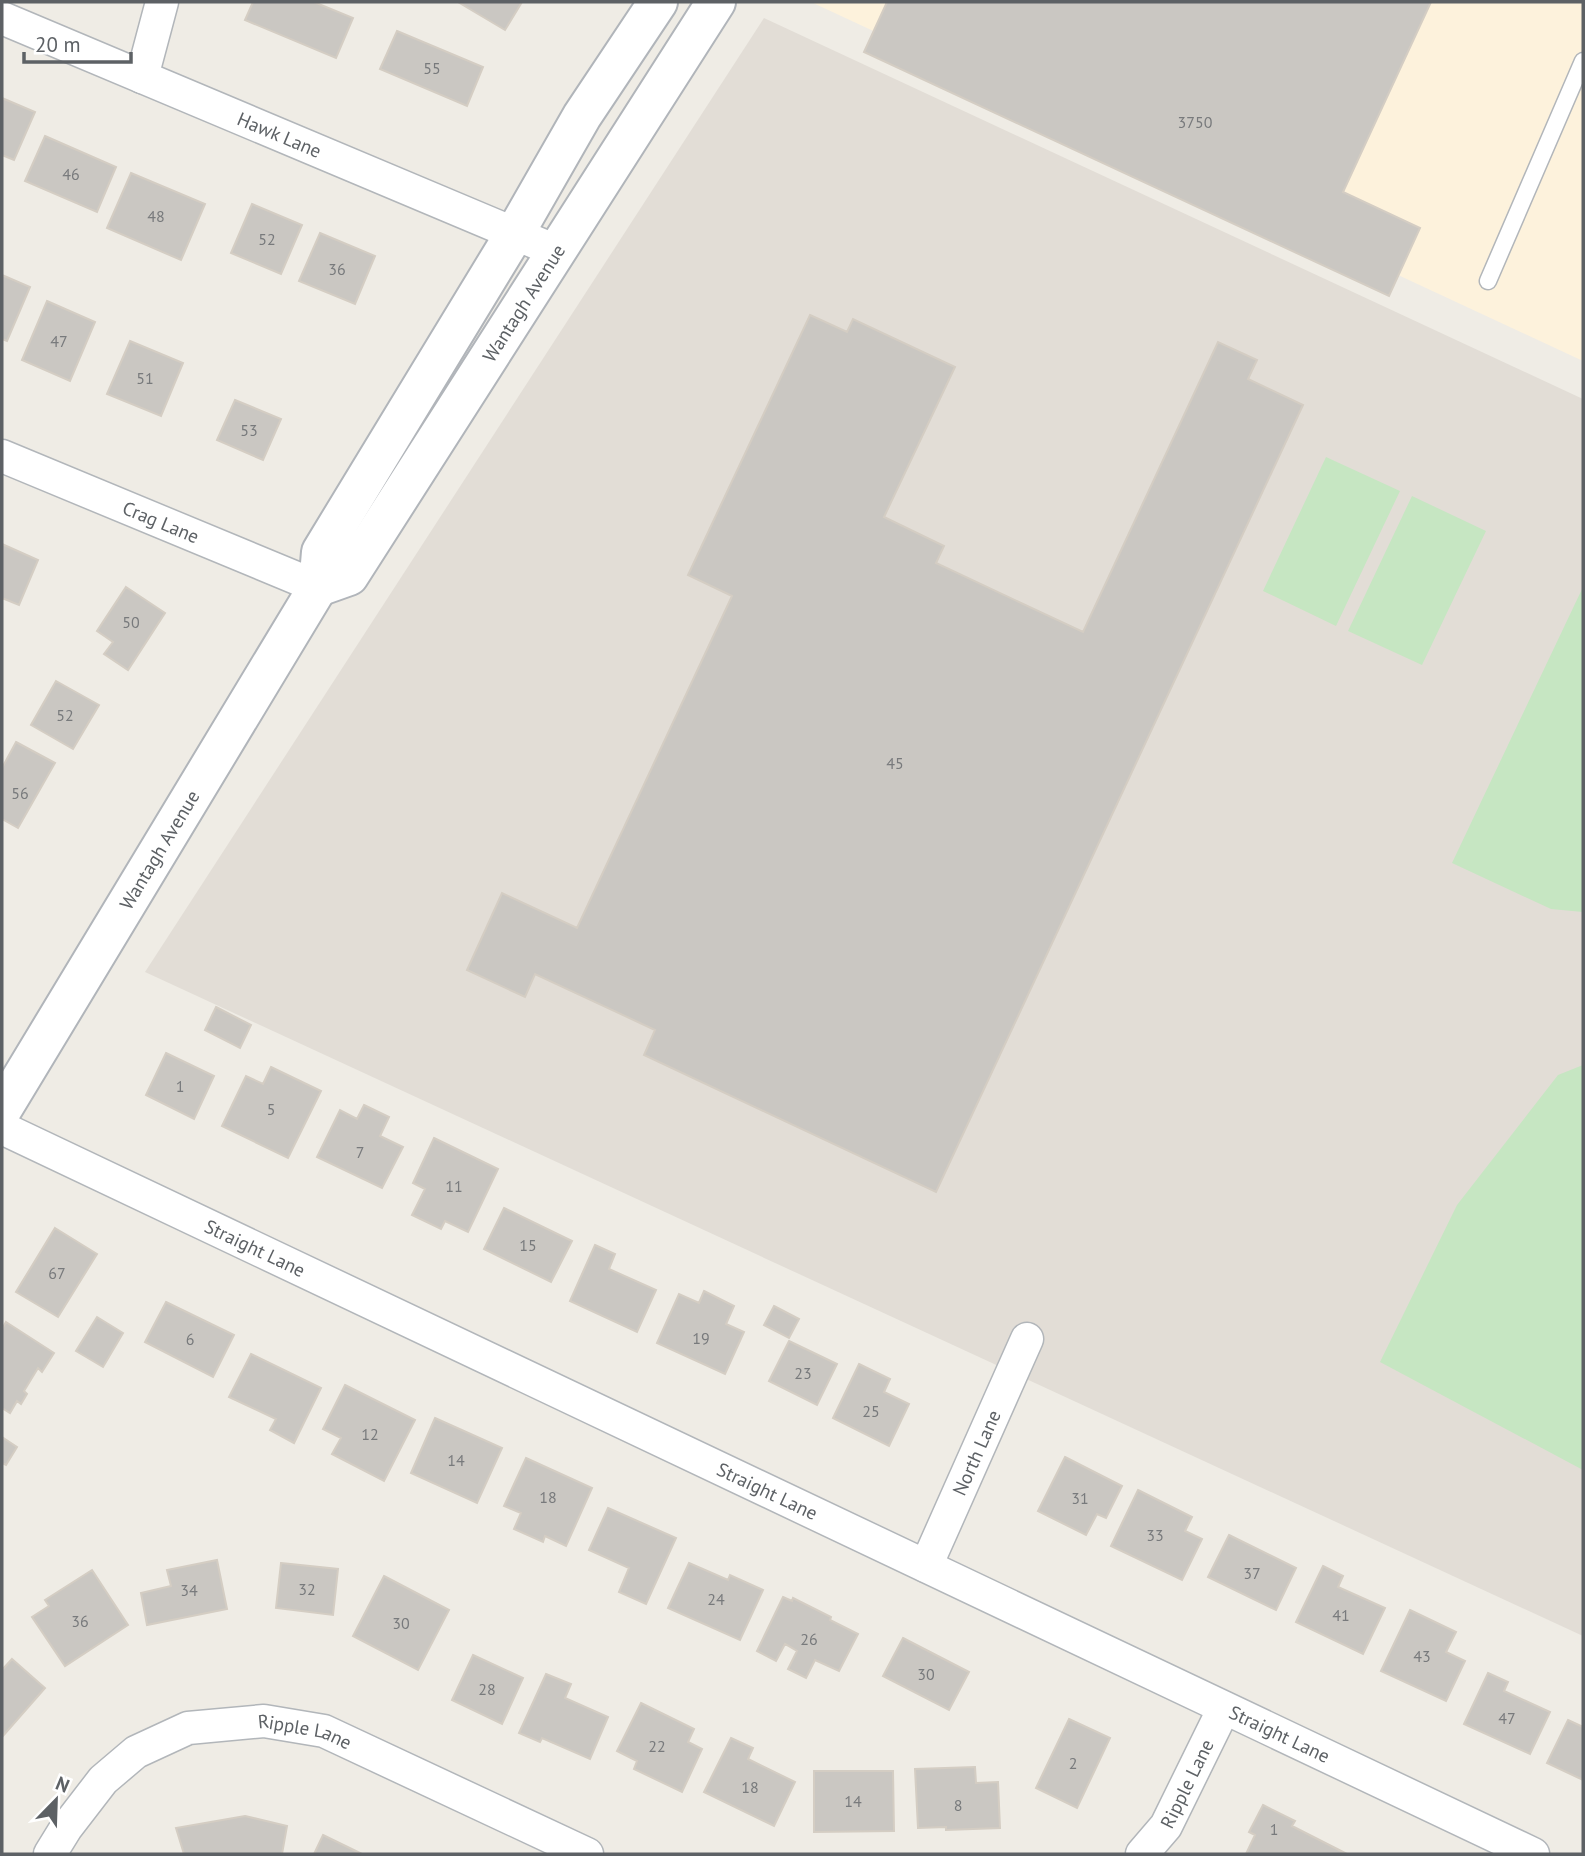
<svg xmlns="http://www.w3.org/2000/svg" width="1585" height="1856" font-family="'PT Sans',sans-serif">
  <rect width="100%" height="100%" fill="#efece5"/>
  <path fill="#fdf2dc" d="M811 2H1583V361Z"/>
  <path fill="#e2ddd6" d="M764 18 1583 399V1636L145 972Z"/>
  <path fill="#c6e6c2" d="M1326 457 1400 491 1336 626 1263 591Z
    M1412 496 1486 531 1422 665 1348 631Z
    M1583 587V912L1551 909 1452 863Z
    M1583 1065V1470L1380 1362 1457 1205 1558 1075Z"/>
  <path fill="#cac7c2" stroke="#d4cdc3" stroke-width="2" d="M253 2H314L353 18 336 58 245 20Z
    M458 2H522L505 30Z
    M887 2H1431L1343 192 1420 228 1389 296 864 52Z
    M397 31 483 67 467 106 380 69Z
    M2 98 35 112 14 160 2 155Z
    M45 136 116 167 97 212 25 181Z
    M131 173 205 204 181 260 107 228Z
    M252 204 302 225 281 274 231 253Z
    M320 233 375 256 355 304 299 281Z
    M2 275 30 287 7 341 2 339Z
    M47 301 95 322 70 381 22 360Z
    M810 315 847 332 853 319 955 367 884 517 944 546 936 563 1083 632 1218 342 1257 360 1248 379 1303 405 936 1192 644 1055 655 1030 535 974 525 997 467 970 502 893 577 928 732 596 688 575Z
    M130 341 183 363 161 416 107 394Z
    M235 400 281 419 263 460 217 440Z
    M2 544 38 560 19 605 2 598Z
    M126 587 165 613 128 670 104 654 113 642 97 631Z
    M56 681 99 705 73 749 31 725Z
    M16 742 55 763 18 828 2 819V768Z
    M216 1007 251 1025 240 1048 205 1030Z
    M166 1053 214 1076 194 1119 146 1095Z
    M271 1067 321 1091 288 1158 222 1126 246 1076 263 1084Z
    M364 1105 389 1117 380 1136 403 1147 382 1188 317 1157 340 1110 357 1119Z
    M434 1138 498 1169 468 1232 445 1221 441 1229 412 1215 425 1189 413 1183Z
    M504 1208 572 1241 551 1282 484 1249Z
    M55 1228 97 1254 58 1317 16 1292Z
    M595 1245 615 1254 609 1269 656 1290 637 1332 570 1301Z
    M704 1291 734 1306 726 1324 744 1332 725 1374 657 1343 679 1294 699 1303Z
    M166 1302 234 1335 213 1377 145 1342Z
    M774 1306 799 1319 789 1338 764 1325Z
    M97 1317 123 1333 103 1367 76 1351Z
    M6 1322 54 1353 42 1372 38 1368 24 1391 27 1394 21 1404 17 1401 10 1413 2 1408V1329Z
    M789 1341 837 1364 817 1405 769 1381Z
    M251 1354 321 1388 294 1443 270 1430 276 1419 229 1397Z
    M859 1364 890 1379 884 1392 909 1404 889 1446 833 1418Z
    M345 1385 415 1420 384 1481 332 1454 341 1438 323 1429Z
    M435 1418 502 1448 477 1503 411 1473Z
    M2 1437 17 1447 6 1465 2 1463Z
    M1065 1457 1122 1486 1106 1518 1097 1514 1086 1535 1038 1511Z
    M526 1458 592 1488 566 1546 545 1536 543 1542 514 1529 521 1513 504 1506Z
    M1138 1490 1192 1517 1185 1531 1202 1539 1182 1580 1111 1546Z
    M608 1508 676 1538 646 1604 619 1592 629 1568 589 1550Z
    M1229 1535 1296 1568 1276 1610 1208 1577Z
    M217 1560 227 1609 147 1625 141 1593 171 1586 167 1570Z
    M281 1563 338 1569 333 1615 276 1608Z
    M689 1563 728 1580 730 1575 763 1590 740 1640 668 1608Z
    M1323 1566 1343 1576 1338 1587 1385 1608 1363 1654 1296 1622Z
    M92 1570 128 1625 65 1666 32 1617 49 1606 45 1600Z
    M384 1576 449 1610 418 1670 353 1636Z
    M783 1597 792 1601 793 1598 831 1617 830 1620 858 1634 839 1671 815 1660 806 1678 788 1669 797 1651 785 1644 776 1661 757 1651Z
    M1410 1610 1456 1632 1446 1652 1465 1661 1446 1701 1381 1671Z
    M903 1638 969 1672 949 1710 883 1676Z
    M473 1655 523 1678 502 1724 452 1700Z
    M12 1659 45 1688 2 1737V1670Z
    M1488 1673 1508 1682 1504 1691 1550 1712 1530 1754 1464 1724Z
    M546 1674 571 1684 565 1698 608 1717 590 1759 542 1738 540 1742 519 1733Z
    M641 1703 694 1729 688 1742 702 1749 682 1792 634 1769 637 1761 617 1751Z
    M1069 1719 1110 1738 1077 1808 1036 1788Z
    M1568 1720 1583 1727V1780L1547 1763Z
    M731 1738 753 1748 748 1759 795 1782 774 1826 704 1792Z
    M975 1767 976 1783 998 1782 1000 1828 946 1830V1827L918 1828 915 1769Z
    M814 1771H893L894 1831 814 1832Z
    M1263 1805 1295 1821 1292 1826 1347 1854H1246L1255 1835 1249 1832Z
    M245 1816 287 1826 282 1854H184L176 1828Z
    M323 1835 362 1854H314Z"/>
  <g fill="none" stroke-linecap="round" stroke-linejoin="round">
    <g stroke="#b2b6ba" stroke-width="19">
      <path id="lane" d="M1488 281 1583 61"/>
    </g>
    <g stroke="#b2b6ba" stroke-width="35">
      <g id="street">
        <path id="s1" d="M2 18 556 251"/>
        <path d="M142 77 162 2"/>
        <path id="s2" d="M2 456 318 587"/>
        <path id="s3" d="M2 1128 1533 1854"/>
        <path id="s4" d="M926 1566 1027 1339"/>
        <path id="s5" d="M50 1854 66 1828 103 1780 136 1752 188 1728 264 1721 324 1731 587 1854"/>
        <path id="s6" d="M1142 1854 1166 1826 1224 1708"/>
      </g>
    </g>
    <g stroke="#b1b5ba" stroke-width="42">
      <g id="secondary">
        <path id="s7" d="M318 587 349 576 716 2"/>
        <path id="s8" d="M2 1110 318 587 321 552 515 233 582 116 658 2"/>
      </g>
    </g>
    <use href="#lane" stroke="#fff" stroke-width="16"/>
    <use href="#street" stroke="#fff" stroke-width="32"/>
    <use href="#secondary" stroke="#fff" stroke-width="38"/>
  </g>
  <g text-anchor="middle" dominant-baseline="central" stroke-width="5" stroke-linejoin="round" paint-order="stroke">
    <g font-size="16" fill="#787a7c">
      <text x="432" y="68">55</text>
      <text x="1195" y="122">3750</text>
      <text x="71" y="174">46</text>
      <text x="156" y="216">48</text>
      <text x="267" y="239">52</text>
      <text x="337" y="269">36</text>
      <text x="59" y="341">47</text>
      <text x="145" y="378">51</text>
      <text x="249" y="430">53</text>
      <text x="131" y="622">50</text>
      <text x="65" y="715">52</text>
      <text x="895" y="763">45</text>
      <text x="20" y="793">56</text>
      <text x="180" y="1086">1</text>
      <text x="271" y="1109">5</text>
      <text x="360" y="1152">7</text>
      <text x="454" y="1186">11</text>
      <text x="528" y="1245">15</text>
      <text x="57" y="1273">67</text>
      <text x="701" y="1338">19</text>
      <text x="190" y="1339">6</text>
      <text x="803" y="1373">23</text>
      <text x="871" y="1411">25</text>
      <text x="370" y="1434">12</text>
      <text x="456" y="1460">14</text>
      <text x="548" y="1497">18</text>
      <text x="1080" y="1498">31</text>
      <text x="1155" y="1535">33</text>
      <text x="1252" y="1573">37</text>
      <text x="307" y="1589">32</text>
      <text x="189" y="1590">34</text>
      <text x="716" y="1599">24</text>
      <text x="1341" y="1615">41</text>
      <text x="80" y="1621">36</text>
      <text x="401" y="1623">30</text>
      <text x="809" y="1639">26</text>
      <text x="1422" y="1656">43</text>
      <text x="926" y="1674">30</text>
      <text x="487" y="1689">28</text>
      <text x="1507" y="1718">47</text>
      <text x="657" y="1746">22</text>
      <text x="1073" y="1763">2</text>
      <text x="750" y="1787">18</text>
      <text x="853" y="1801">14</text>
      <text x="958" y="1805">8</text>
      <text x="1274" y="1829">1</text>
    </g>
    <g font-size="19" fill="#5d6165" stroke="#fff">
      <text stroke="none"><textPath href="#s1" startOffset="301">Hawk Lane</textPath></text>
      <text stroke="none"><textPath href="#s7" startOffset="357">Wantagh Avenue</textPath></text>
      <text stroke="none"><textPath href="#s2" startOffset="172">Crag Lane</textPath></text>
      <text stroke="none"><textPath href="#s8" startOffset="304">Wantagh Avenue</textPath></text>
      <text stroke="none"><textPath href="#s3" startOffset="280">Straight Lane</textPath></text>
      <text stroke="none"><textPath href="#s4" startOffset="124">North Lane</textPath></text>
      <text stroke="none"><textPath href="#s3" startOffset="847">Straight Lane</textPath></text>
      <text stroke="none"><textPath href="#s3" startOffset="1414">Straight Lane</textPath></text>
      <text stroke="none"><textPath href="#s5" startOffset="310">Ripple Lane</textPath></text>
      <text stroke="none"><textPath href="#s6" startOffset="84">Ripple Lane</textPath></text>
    </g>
  </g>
  <rect width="1585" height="1856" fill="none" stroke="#5d6165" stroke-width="7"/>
  <g transform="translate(56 1800) rotate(23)" stroke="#ffffff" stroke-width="5" paint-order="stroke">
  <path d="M0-5L12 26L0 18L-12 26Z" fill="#5d6165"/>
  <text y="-10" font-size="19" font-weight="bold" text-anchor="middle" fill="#5d6165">N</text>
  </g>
  <path d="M24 52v10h107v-10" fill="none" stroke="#5d6165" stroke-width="3.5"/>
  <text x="35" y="52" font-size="21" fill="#5d6165" stroke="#ffffff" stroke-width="5" paint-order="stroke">20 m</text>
</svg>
